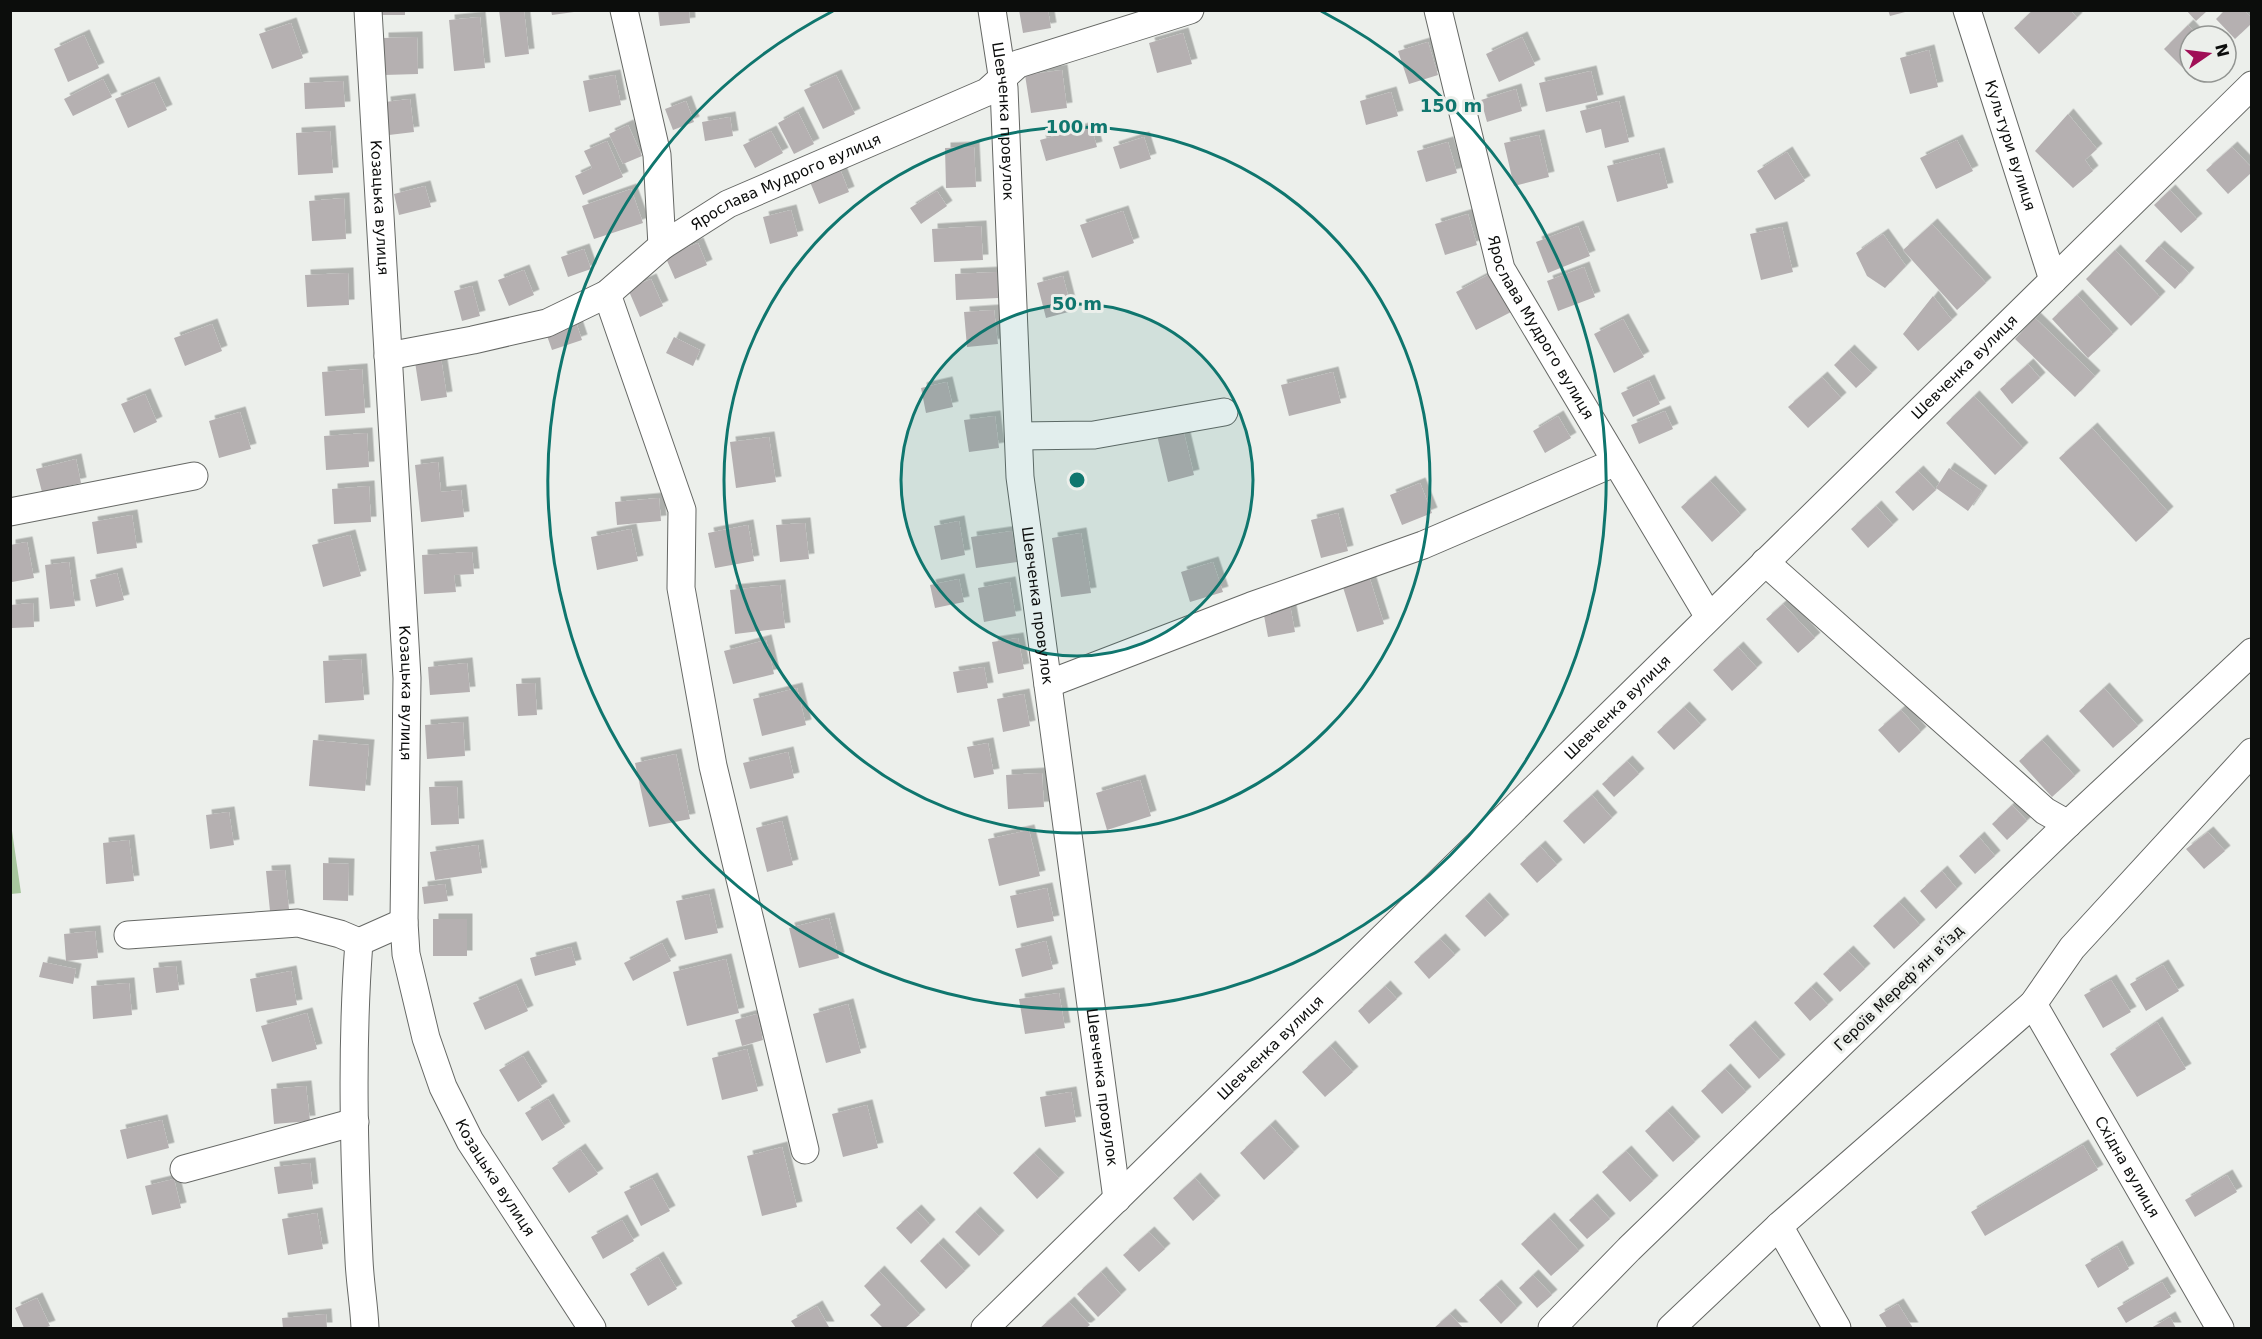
<svg xmlns="http://www.w3.org/2000/svg" width="2262" height="1339" font-family="'DejaVu Sans',sans-serif">
  <defs>
    <filter id="shadow"><feDropShadow dx="5.5" dy="-5.5" stdDeviation="0" flood-color="#0004"/></filter>
  </defs>
  <rect width="100%" height="100%" fill="#ecefeb"/>
  <path fill="#a8c79e" d="M11 824 21 893 11 894H10Z"/>
  <path fill="#b5b0b1" filter="url(#shadow)" d="M380 10H405V15H380Z
    M499 10H524L529 54 505 57Z
    M551 10H573L574 12 552 15Z
    M658 10H689L690 23 660 26Z
    M1019 10H1048L1051 28 1023 33Z
    M1888 10H1909V11L1890 16Z
    M2033 10H2070L2077 18 2039 54 2014 28Z
    M2186 10H2208L2196 21Z
    M2225 10H2244L2252 18V23L2235 39 2216 19Z
    M480 17 485 68 454 71 449 20Z
    M291 23 303 58 272 69 259 34Z
    M2188 25 2198 36H2190V72H2203L2195 80 2164 49Z
    M1183 33 1192 64 1157 73 1149 43Z
    M84 35 99 68 68 82 54 49Z
    M417 37 418 74 384 75 383 38Z
    M1522 37 1535 65 1499 82 1486 54Z
    M1428 42 1438 75 1409 84 1398 51Z
    M1929 50 1938 87 1910 94 1900 58Z
    M1062 70 1067 108 1031 113 1025 75Z
    M1591 71 1598 100 1546 112 1539 83Z
    M615 75 621 105 589 112 583 81Z
    M836 75 855 114 823 129 804 90Z
    M103 79 112 97 73 116 64 99Z
    M343 81 345 107 305 109 304 83Z
    M154 82 167 110 128 128 115 99Z
    M1516 89 1522 111 1487 122 1481 100Z
    M1391 92 1398 116 1366 125 1360 101Z
    M410 99 414 132 389 135 385 102Z
    M686 101 694 122 673 130 665 109Z
    M1619 101 1629 142 1605 148 1601 129 1586 133 1580 111Z
    M798 112 814 144 794 154 778 123Z
    M2068 114 2097 149 2085 160 2093 171 2073 188 2035 151Z
    M730 117 733 136 705 141 702 122Z
    M628 125 642 156 623 164 609 134Z
    M1091 126 1097 147 1046 161 1040 140Z
    M330 131 333 173 298 175 296 133Z
    M771 131 783 153 755 168 743 145Z
    M1539 135 1549 177 1514 186 1504 143Z
    M1144 137 1151 159 1120 169 1113 147Z
    M1957 140 1973 171 1936 189 1920 158Z
    M607 141 623 177 583 195 575 176 592 168 584 151Z
    M1448 142 1457 173 1426 182 1417 151Z
    M974 147 976 187 946 188 945 148Z
    M2232 147 2252 168V172L2228 194 2206 170Z
    M1787 152 1805 181 1775 200 1757 171Z
    M1659 153 1668 188 1617 202 1607 166Z
    M840 169 849 192 819 204 810 182Z
    M425 186 431 207 399 215 394 194Z
    M631 189 643 223 594 239 582 206Z
    M2170 190 2197 219 2181 233 2154 205Z
    M937 191 947 206 921 224 910 208Z
    M344 198 346 239 312 241 309 201Z
    M791 210 798 236 770 244 763 217Z
    M1123 211 1134 243 1092 258 1080 225Z
    M1468 214 1477 245 1445 255 1435 224Z
    M1932 224 1986 283 1957 310 1903 250Z
    M981 226 983 260 934 262 932 229Z
    M1578 226 1590 256 1548 273 1536 242Z
    M1782 227 1793 272 1761 280 1750 234Z
    M1883 234 1906 266 1885 288 1867 276 1856 253Z
    M698 243 707 265 675 279 665 256Z
    M2159 246 2189 273 2175 289 2145 261Z
    M584 249 591 269 568 277 561 257Z
    M2115 250 2160 297 2131 326 2086 279Z
    M1584 267 1595 297 1558 311 1547 281Z
    M524 270 534 295 509 306 498 280Z
    M997 272 998 298 956 300 955 274Z
    M348 273 349 305 307 307 305 275Z
    M1490 274 1511 312 1476 330 1456 292Z
    M1063 276 1072 311 1046 318 1037 283Z
    M651 279 663 306 640 317 628 289Z
    M472 286 480 316 462 321 454 291Z
    M2077 295 2113 334 2088 358 2052 319Z
    M1933 296 1952 320 1918 351 1903 334Z
    M994 310 998 344 967 347 964 312Z
    M2035 318 2095 376 2075 397 2015 339Z
    M1623 319 1644 357 1614 373 1594 334Z
    M576 322 582 340 552 350 546 333Z
    M212 324 222 351 185 366 174 338Z
    M674 337 700 350 693 366 666 353Z
    M1849 350 1872 373 1856 388 1834 365Z
    M441 358 447 397 421 401 415 362Z
    M2028 364 2040 378 2012 404 2000 389Z
    M362 369 365 413 325 416 322 372Z
    M1333 372 1341 403 1289 416 1281 385Z
    M1822 377 1841 398 1808 428 1788 407Z
    M1649 380 1660 404 1633 417 1621 393Z
    M947 382 953 407 926 413 921 388Z
    M145 394 157 422 134 433 121 404Z
    M1974 396 2023 448 1995 475 1946 423Z
    M1665 411 1673 429 1639 444 1631 425Z
    M240 412 251 449 219 458 209 421Z
    M995 416 999 448 969 452 964 420Z
    M1558 416 1571 438 1545 453 1533 431Z
    M2092 428 2168 512 2136 542 2059 458Z
    M1183 429 1194 475 1168 482 1157 435Z
    M367 433 369 467 326 470 324 436Z
    M769 437 776 482 736 488 730 442Z
    M76 459 81 483 42 492 36 469Z
    M438 462 441 492 461 490 464 517 421 522 415 465Z
    M1949 468 1982 491 1968 511 1936 488Z
    M1918 471 1936 490 1913 511 1895 492Z
    M1710 481 1741 515 1712 542 1681 507Z
    M1420 483 1432 513 1402 525 1390 495Z
    M369 486 371 522 334 524 332 489Z
    M659 498 661 521 617 525 615 502Z
    M1876 506 1893 525 1868 548 1851 529Z
    M1338 513 1348 551 1321 558 1311 520Z
    M132 515 137 548 97 554 92 522Z
    M959 521 965 555 941 560 934 526Z
    M805 523 809 559 780 562 776 525Z
    M748 525 754 561 715 568 708 533Z
    M631 529 638 561 597 570 591 537Z
    M1012 531 1017 562 976 568 971 537Z
    M1081 533 1091 593 1061 597 1052 538Z
    M350 535 361 576 323 587 312 545Z
    M27 542 34 578 12 582 10 545Z
    M472 552 474 574 454 575 456 592 424 594 422 555Z
    M69 562 75 606 50 609 45 565Z
    M1213 562 1223 592 1190 602 1181 572Z
    M117 573 124 600 96 607 90 580Z
    M1369 576 1384 624 1357 632 1342 584Z
    M959 579 964 602 935 608 930 585Z
    M1010 582 1016 616 984 622 978 588Z
    M780 585 785 628 735 634 730 590Z
    M33 603 34 627 12 628 10 605Z
    M1783 604 1815 638 1798 653 1766 619Z
    M1290 605 1295 632 1268 637 1263 610Z
    M1018 638 1024 669 998 674 992 642Z
    M766 640 774 674 733 684 724 651Z
    M1738 647 1757 668 1732 691 1713 670Z
    M361 659 364 700 325 703 323 661Z
    M467 663 470 692 430 695 428 667Z
    M984 667 988 688 957 693 953 672Z
    M535 683 537 715 518 716 516 684Z
    M797 688 806 725 762 736 753 699Z
    M2104 688 2138 726 2113 748 2079 711Z
    M1024 694 1030 726 1003 732 997 699Z
    M1684 707 1701 725 1674 750 1657 732Z
    M1901 710 1921 732 1899 753 1878 730Z
    M463 722 465 756 427 759 425 725Z
    M313 740 369 745 365 791 309 786Z
    M2042 740 2075 776 2052 797 2019 761Z
    M988 743 994 774 974 778 967 747Z
    M788 752 794 778 750 789 743 763Z
    M676 754 690 819 649 827 635 763Z
    M1627 761 1639 774 1614 797 1602 784Z
    M1042 773 1044 807 1008 809 1006 775Z
    M1140 780 1151 816 1107 830 1096 793Z
    M457 786 459 824 431 825 429 787Z
    M1592 795 1612 818 1584 844 1563 821Z
    M2012 805 2027 821 2007 840 1992 824Z
    M229 812 234 845 210 849 206 815Z
    M782 821 793 865 767 872 756 828Z
    M1029 830 1040 876 999 886 988 839Z
    M2208 832 2225 851 2204 869 2186 849Z
    M1979 837 1995 856 1975 874 1959 856Z
    M129 840 134 881 106 884 103 843Z
    M478 845 482 873 435 880 430 852Z
    M1540 846 1557 865 1537 883 1520 864Z
    M323 863 349 864 348 901 323 900Z
    M285 870 289 909 270 911 266 871Z
    M1942 871 1957 889 1936 909 1920 891Z
    M445 884 448 901 424 904 422 887Z
    M1047 888 1054 921 1017 928 1010 896Z
    M709 894 718 933 685 940 676 901Z
    M1484 898 1504 920 1485 937 1465 916Z
    M1899 902 1920 925 1894 949 1873 926Z
    M829 918 839 958 799 968 789 928Z
    M433 919H467V956H433Z
    M95 931 98 958 66 961 64 934Z
    M1440 939 1455 955 1429 979 1414 962Z
    M1046 941 1053 969 1022 977 1015 949Z
    M662 943 671 961 633 981 624 963Z
    M571 947 576 965 535 976 530 958Z
    M1848 951 1865 969 1840 992 1823 974Z
    M726 959 739 1013 687 1026 673 972Z
    M43 962 76 969 73 984 39 977Z
    M2163 965 2179 991 2146 1011 2130 984Z
    M176 966 179 990 156 993 153 968Z
    M291 971 297 1005 256 1012 250 979Z
    M2111 980 2131 1012 2103 1028 2084 995Z
    M129 983 132 1015 93 1019 91 986Z
    M516 984 528 1011 485 1030 473 1003Z
    M1385 986 1397 999 1369 1024 1358 1011Z
    M1811 987 1828 1005 1810 1021 1794 1003Z
    M1059 993 1065 1028 1025 1034 1019 999Z
    M848 1004 861 1053 826 1063 813 1014Z
    M307 1013 317 1049 272 1062 261 1026Z
    M757 1014 763 1040 742 1046 735 1020Z
    M2157 1022 2186 1069 2137 1097 2110 1054Z
    M1750 1026 1780 1060 1759 1079 1729 1045Z
    M1330 1046 1353 1072 1325 1097 1302 1072Z
    M747 1049 758 1091 722 1100 712 1058Z
    M523 1056 542 1087 518 1102 499 1070Z
    M1725 1069 1746 1092 1722 1114 1701 1091Z
    M306 1086 310 1121 274 1124 271 1089Z
    M1071 1092 1076 1122 1045 1127 1040 1097Z
    M548 1099 565 1127 542 1141 525 1113Z
    M867 1105 878 1148 843 1157 832 1114Z
    M1667 1111 1695 1142 1673 1162 1645 1131Z
    M162 1120 169 1148 127 1159 120 1130Z
    M1270 1125 1294 1152 1264 1180 1240 1153Z
    M2083 1145 2098 1170 1985 1236 1971 1212Z
    M782 1147 797 1207 762 1216 747 1156Z
    M580 1149 598 1174 569 1193 552 1168Z
    M1626 1151 1653 1181 1630 1202 1602 1172Z
    M1034 1153 1059 1178 1037 1199 1013 1173Z
    M310 1163 313 1189 278 1194 274 1167Z
    M2227 1175 2237 1192 2195 1217 2185 1200Z
    M652 1178 670 1211 641 1226 624 1192Z
    M1195 1178 1215 1201 1193 1221 1173 1198Z
    M174 1179 181 1208 152 1215 145 1186Z
    M1592 1199 1610 1219 1587 1239 1569 1220Z
    M916 1210 930 1225 911 1244 896 1228Z
    M975 1212 999 1236 979 1256 955 1232Z
    M317 1213 323 1249 288 1255 282 1219Z
    M1549 1218 1579 1251 1551 1276 1521 1244Z
    M622 1220 634 1241 603 1259 591 1237Z
    M1149 1232 1165 1249 1139 1272 1123 1255Z
    M938 1243 965 1271 946 1289 920 1261Z
    M2117 1246 2129 1269 2098 1288 2085 1265Z
    M658 1257 677 1289 648 1306 630 1274Z
    M879 1271 920 1315 905 1328H883L870 1315 881 1305 864 1286Z
    M1101 1272 1121 1295 1098 1317 1077 1294Z
    M1533 1275 1552 1295 1537 1308 1519 1288Z
    M2162 1282 2171 1297 2126 1323 2117 1308Z
    M1496 1285 1517 1308 1501 1324 1479 1300Z
    M37 1298 50 1326 44 1328H24L15 1308Z
    M1069 1302 1090 1325 1086 1328H1040Z
    M1898 1304 1913 1328H1887L1879 1315Z
    M817 1306 829 1327 796 1328 791 1321Z
    M326 1314 327 1328H283L282 1318Z
    M1450 1314 1463 1328H1434Z
    M2170 1317 2176 1328H2151Z"/>
  <g fill="none" stroke-linecap="round" stroke-linejoin="round">
    <g stroke="#666865" stroke-width="29">
      <g id="minor">
        <path id="s1" d="M368 10 407 678 404 922 406 954 426 1038 443 1087 470 1141 592 1328"/>
        <path d="M624 10 657 155 662 246"/>
        <path id="s2" d="M992 10 1004 88 1020 477 1117 1199"/>
        <path id="s3" d="M1438 10 1501 269 1709 617"/>
        <path id="s4" d="M1967 10 2053 280"/>
        <path d="M607 294 682 510 681 588 713 766 805 1150"/>
        <path id="s5" d="M388 356 473 340 547 323 607 294 662 246 728 204 987 92 1018 64 1190 10"/>
        <path d="M1019 436 1094 435 1224 412"/>
        <path d="M10 512 194 476"/>
        <path d="M1765 562 2045 811 2068 824"/>
        <path d="M1048 684 1251 606 1423 545 1616 462"/>
        <path d="M128 935 298 923 340 934 359 942"/>
        <path id="s6" d="M2033 1004 2220 1328"/>
        <path d="M184 1169 355 1122"/>
        <path d="M1779 1226 1837 1328"/>
        <path d="M365 1328C364 1305 360 1283 359 1260 354 1154 351 1047 359 942L404 922"/>
        <path id="s7" d="M985 1328 2252 85"/>
        <path d="M1552 1328 1629 1249 2068 824 2252 652"/>
        <path d="M1671 1328 1779 1226 2033 1004 2072 948 2252 752"/>
      </g>
    </g>
    <use href="#minor" stroke="#fff" stroke-width="27"/>
  </g>
  <circle cx="1077" cy="480" r="176" fill="#0f766e" fill-opacity=".12"/>
  <g fill="none" stroke="#0f766e" stroke-width="3">
    <circle cx="1077" cy="480" r="176"/>
    <circle cx="1077" cy="480" r="353"/>
    <path d="M1321 11A529 529 0 1 1 833 11"/>
  </g>
  <g text-anchor="middle" dominant-baseline="central" stroke-width="6" stroke-linejoin="round" paint-order="stroke">
    <g font-size="15" fill="#0c0d0c" stroke="#ecefeb">
      <text stroke="none"><textPath href="#s2" startOffset="112">Шевченка провулок</textPath></text>
      <text stroke="none"><textPath href="#s4" startOffset="142">Культури вулиця</textPath></text>
      <text stroke="none"><textPath href="#s5" startOffset="442">Ярослава Мудрого вулиця</textPath></text>
      <text stroke="none"><textPath href="#s1" startOffset="198">Козацька вулиця</textPath></text>
      <text stroke="none"><textPath href="#s3" startOffset="336">Ярослава Мудрого вулиця</textPath></text>
      <text stroke="none"><textPath href="#s7" startOffset="1372">Шевченка вулиця</textPath></text>
      <text stroke="none"><textPath href="#s2" startOffset="598">Шевченка провулок</textPath></text>
      <text stroke="none"><textPath href="#s1" startOffset="684">Козацька вулиця</textPath></text>
      <text stroke="none"><textPath href="#s7" startOffset="886">Шевченка вулиця</textPath></text>
      <text transform="translate(1899 988) rotate(-44)">Героїв Мерефʼян вʼїзд</text>
      <text stroke="none"><textPath href="#s7" startOffset="400">Шевченка вулиця</textPath></text>
      <text stroke="none"><textPath href="#s2" startOffset="1084">Шевченка провулок</textPath></text>
      <text stroke="none"><textPath href="#s6" startOffset="188">Східна вулиця</textPath></text>
      <text stroke="none"><textPath href="#s1" startOffset="1188">Козацька вулиця</textPath></text>
    </g>
  </g>
  <circle cx="1077" cy="480" r="9" fill="#0f766e" stroke="#ecefeb" stroke-width="3"/>
  <g font-size="18" text-anchor="middle" font-weight="bold" fill="#0f766e" stroke="#ecefeb" stroke-width="6" stroke-linejoin="round" paint-order="stroke">
    <text x="1451" y="112">150 m</text>
    <text x="1077" y="133">100 m</text>
    <text x="1077" y="310">50 m</text>
  </g>
  <rect width="2262" height="1339" fill="none" stroke="#0c0d0c" stroke-width="24"/>
  <g transform="translate(2208 54) rotate(76)"><circle r="28" fill="#ecefeb" stroke="#929592" stroke-width="1.5"/>
  <path d="M0-4.5L10 22L0 15L-10 22Z" fill="#a00e56"/>
  <text y="-9" font-size="16" font-weight="bold" text-anchor="middle" fill="#0c0d0c">N</text>
  </g>
</svg>
